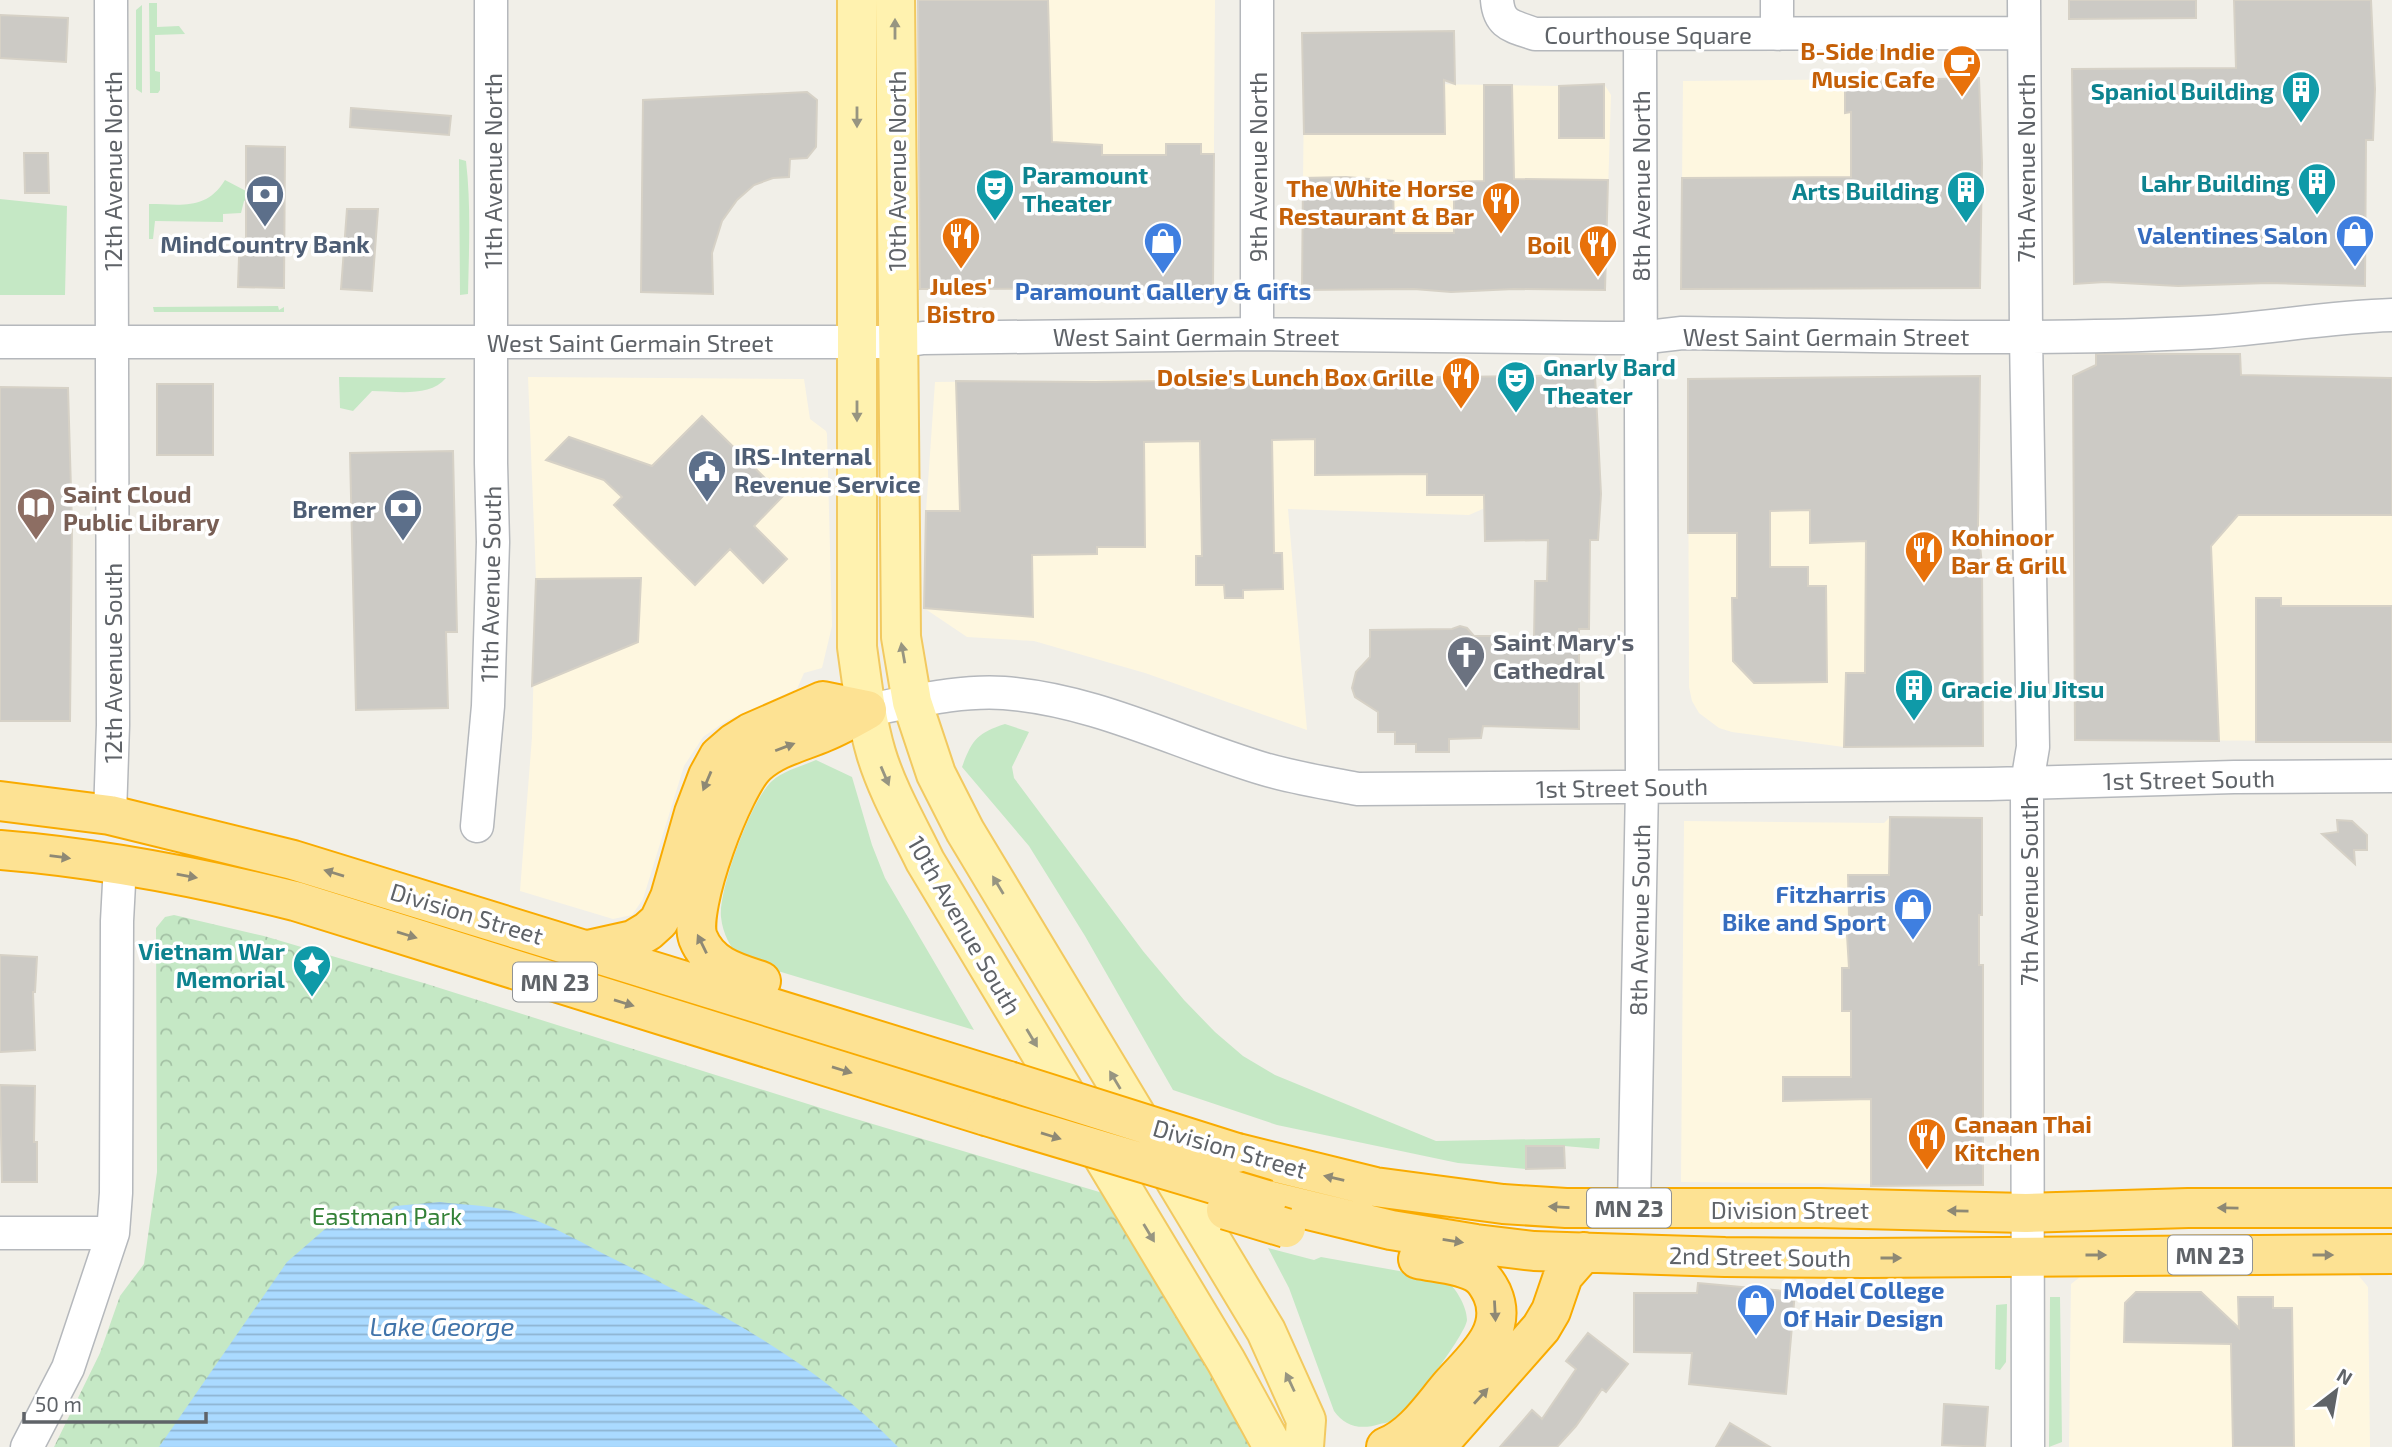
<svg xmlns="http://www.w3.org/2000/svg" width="2392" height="1447" font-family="'Exo 2',sans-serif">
  <defs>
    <pattern id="park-crowns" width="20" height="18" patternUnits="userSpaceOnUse" patternTransform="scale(1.75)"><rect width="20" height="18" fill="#c5e8c5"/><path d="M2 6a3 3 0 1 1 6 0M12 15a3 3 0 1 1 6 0" fill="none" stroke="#a3c0a4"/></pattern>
    <pattern id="water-rules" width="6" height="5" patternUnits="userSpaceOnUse" patternTransform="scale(1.75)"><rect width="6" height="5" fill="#aadaff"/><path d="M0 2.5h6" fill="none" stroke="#8eb4d2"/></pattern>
  </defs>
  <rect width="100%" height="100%" fill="#f1efe8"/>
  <path fill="#fef7e0" d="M918 0H1215L1213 288 918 289Z
    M1979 78 1981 161 1980 288 1681 289 1683 81Z
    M1304 82 1559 86 1604 84 1611 95 1605 290 1514 289 1452 292 1414 289 1302 290Z
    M2096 354H2240L2242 375 2392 378V741L2075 740 2073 376 2096 365Z
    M1595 375 1601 494 1485 508 1469 515 1288 509 1307 730 1145 673 1034 641 967 637 924 608 926 511 935 382Z
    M1980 376 1979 510 1982 565 1983 746 1844 747 1732 732 1719 728 1699 713 1692 701 1689 687 1688 379Z
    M528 377 804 379 810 419 826 431 827 434 832 626 822 668 804 673 797 689 726 721 703 737 684 766 643 899 632 915 613 919 520 891 532 737 536 579Z
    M1890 817 1982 818V915H1979V965H1983V1185L1681 1182 1684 821 1884 823Z
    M2359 1276 2368 1287 2370 1447H2069L2071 1284 2080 1277Z"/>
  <path fill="#c5e8c5" d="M149 3H157V27L179 26 185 34 155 35V71L160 72V90L158 93H150Z
    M142 5V93L136 89V10Z
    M459 159 466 161C471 204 469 250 468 294L460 295Z
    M225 180 246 191V200L244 201 241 213 223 214V222L155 221 153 239H149V204C181 204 206 211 225 180Z
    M0 199 67 206 65 295H0Z
    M278 306 279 310 284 307V312H154L153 307Z
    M339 377 446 378C429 398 395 391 372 391L353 411 340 408Z
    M1005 724 1029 732 1012 767 1014 778 1143 951 1184 1000 1215 1032 1243 1056 1275 1075 1436 1141 1600 1138 1599 1149 1564 1146H1526V1169L1458 1163 1277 1125 1173 1090 1085 936 1029 846 962 767C972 740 977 733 1005 724Z
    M816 760 852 777 872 845 885 878 974 1030 741 960C730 946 723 935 721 917 718 891 752 798 772 781 783 771 802 766 816 760Z
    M1268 1248 1314 1260 1321 1257 1444 1279C1455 1286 1467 1306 1467 1320 1466 1334 1409 1410 1396 1419 1392 1422 1385 1423 1380 1424 1361 1430 1345 1427 1334 1411L1289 1288Z
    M2050 1297H2060L2062 1442 2049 1447Z
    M2007 1304 2006 1362 2000 1370 1995 1369 1996 1305Z"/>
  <path fill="url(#park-crowns)" d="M174 915 264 936 427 984 846 1116 1116 1197 1238 1418 1249 1447H54L100 1353 120 1296 144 1264 157 1172 156 928 165 917Z"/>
  <path fill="url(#water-rules)" d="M440 1202C463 1205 491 1205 514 1212 551 1224 585 1245 620 1262 720 1312 820 1365 898 1447H159L287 1262 325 1229 360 1223H374L395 1206Z"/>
  <path fill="#cccac5" stroke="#d6d1c6" stroke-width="2" d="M918 0H1048L1052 142 1102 145V155H1166V144H1201V154H1214L1213 288 920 289Z
    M2069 0H2196V18L2069 19Z
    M2234 0H2371L2375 89 2373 140H2366L2365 286 2268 283 2178 286 2105 282 2074 284 2072 69 2236 68Z
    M0 15 68 18 66 62 0 58Z
    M1454 31 1455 84 1444 80 1445 134H1304L1302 33Z
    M1979 78 1982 163 1980 288 1681 289 1682 178 1851 177V112L1845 113V81Z
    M1604 84V138H1559V86Z
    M1484 85H1512L1514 179 1608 180 1605 290 1514 289 1451 292 1414 289 1302 290 1303 178 1346 177 1393 181 1394 233H1454V182L1484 181Z
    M807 92 817 100 816 147 807 158 790 159 789 177 773 178 754 185 737 200 722 221 712 253 713 294 641 292 643 100Z
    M351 108 451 116 449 135 350 127Z
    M246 146 285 147 284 288 238 287 239 257 246 255Z
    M24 153H48L49 193H25Z
    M347 209H378L372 291 341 289Z
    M2096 354H2240L2241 375 2392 378V515H2238L2211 546 2219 741 2075 740 2073 376 2096 365Z
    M1595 375 1601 494 1598 540H1590L1589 629H1579V729L1483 726 1481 738 1449 739V752H1416V744H1395V732H1378V712L1355 697 1352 688 1356 672 1370 657V630L1452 629 1460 626 1467 628 1474 636H1493L1492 642 1534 639 1535 581H1547L1548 540 1485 541 1484 495H1427V474L1315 475V439L1272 440 1274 553H1282L1283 589 1243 590V598H1225L1224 585H1196V556H1202L1200 441 1144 442 1145 547H1097V554L1032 555 1033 617 924 608 926 511H960L956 381 1095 382Z
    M1980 376 1978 525 1982 565 1983 746 1844 747 1846 673H1865L1866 541 1810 543V510L1770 511V567H1808V586H1826L1827 682 1754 683 1733 661 1732 598H1737V533H1688V379Z
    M157 384H213V455H157Z
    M0 387 68 388 72 524 70 721H0Z
    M702 416 783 496 754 526 787 559 763 583 730 549 695 585 614 505 622 497 604 480 546 460 569 437 652 466Z
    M453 451 457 632H446L448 708 356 710 350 453Z
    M641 578 638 642 532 686 536 579Z
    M2256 598H2281V606H2392V742H2256Z
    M1890 817 1982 818V915H1979V965H1983V1185L1871 1186V1099L1783 1101V1077H1851V1011H1842V968H1849L1846 918 1849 917 1848 875H1889Z
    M2337 820 2352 821 2367 835V850H2354L2355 864 2322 834 2338 832Z
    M0 955 37 957 35 992H33L35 1050 0 1052Z
    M0 1085 35 1086 34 1142H37V1182H2Z
    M1526 1146H1564L1565 1168 1526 1169Z
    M1698 1283 1795 1292 1786 1394 1689 1384 1692 1353 1634 1352V1293H1697Z
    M2136 1292H2201L2239 1328 2238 1297H2273V1308H2292L2294 1447H2233L2231 1344 2124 1342 2125 1303Z
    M1588 1333 1628 1364 1606 1392 1602 1389 1576 1426 1557 1447H1500L1532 1410 1542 1419 1576 1369 1566 1361Z
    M1944 1404 1988 1407 1985 1447 1942 1445Z
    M1730 1423 1770 1447H1716Z"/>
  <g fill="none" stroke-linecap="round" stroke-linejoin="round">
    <g stroke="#b5b8bc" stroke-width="35">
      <path id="minor" d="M1497 0C1499 26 1513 26 1535 34L2024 33
        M1777 0V34
        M2024 0 2026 336 2033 747 2027 783 2028 1447
        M1257 334V0
        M0 342H897L923 338 1257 334 1606 338H1639L1682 333C1852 335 2022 341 2191 333 2259 330 2325 317 2392 315
        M867 710C912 702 958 690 1004 693 1096 700 1177 743 1264 769 1295 778 1326 783 1358 789L1989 784 2234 777 2392 776
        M110 815 113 725 111 0
        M477 826 488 706 493 542 491 463V0
        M1634 1208 1642 786 1640 34
        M0 1233H113
        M27 1447 68 1368 113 1233 116 1193 117 921 120 865"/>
    </g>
    <g stroke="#f2c960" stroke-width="42">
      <path id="major" d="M857 0V647C862 682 866 719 876 753 887 790 908 826 925 861L1226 1361 1273 1447
        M895 0 901 637 912 702 936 774 965 831 1266 1331 1306 1420 1304 1447"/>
    </g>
    <g stroke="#f9ab00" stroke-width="42">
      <path id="highway" d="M0 801 110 815 293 860 1009 1081
        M0 850C100 858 198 877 295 901L986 1116
        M588 950 633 940 648 931 659 921 670 897 694 813 708 776 719 756 734 743 750 733 823 701 867 710
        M761 981C736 973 709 966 698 938 687 909 733 785 757 764 776 747 801 742 824 732 839 726 853 718 867 710
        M1237 1153 1375 1187 1503 1204 1566 1208H1820L2026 1213 2188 1208H2392
        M1267 1200 1391 1230 1476 1244 1534 1251 1725 1257 1865 1258 2392 1254
        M1386 1447C1414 1436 1432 1407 1451 1385 1474 1359 1509 1331 1492 1293 1489 1287 1485 1280 1480 1276 1465 1264 1436 1263 1418 1259
        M1436 1447 1541 1328 1551 1311 1563 1276 1584 1252"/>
    </g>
    <use href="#minor" stroke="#fff" stroke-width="32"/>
    <use href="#major" stroke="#fff2af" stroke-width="38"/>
    <use href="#highway" stroke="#fde293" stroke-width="38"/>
    <g stroke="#f9ab00" stroke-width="42" stroke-linecap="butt">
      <path id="highway-bridge" d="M1009 1081 1237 1153
        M986 1116 1267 1200
        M1226 1210 1286 1228"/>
    </g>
    <use href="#highway-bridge" stroke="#fde293" stroke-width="38"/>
  </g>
  <defs><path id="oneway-solid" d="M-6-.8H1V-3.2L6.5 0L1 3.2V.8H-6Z" transform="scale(1.75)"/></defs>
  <g fill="#979581">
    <use href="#oneway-solid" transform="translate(895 29) rotate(-90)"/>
    <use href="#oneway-solid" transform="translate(857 117) rotate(90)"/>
    <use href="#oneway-solid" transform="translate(857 411) rotate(90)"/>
    <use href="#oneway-solid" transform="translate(903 653) rotate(-100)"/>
    <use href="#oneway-solid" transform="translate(885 776) rotate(67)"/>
    <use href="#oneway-solid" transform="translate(998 885) rotate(-121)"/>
    <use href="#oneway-solid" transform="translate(1032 1038) rotate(59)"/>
    <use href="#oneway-solid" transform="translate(1115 1080) rotate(-121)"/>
    <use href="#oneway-solid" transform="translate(1149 1233) rotate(59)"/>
    <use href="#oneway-solid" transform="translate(1290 1382) rotate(-115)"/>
  </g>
  <g fill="#8e8975">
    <use href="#oneway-solid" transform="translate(785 747) rotate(-21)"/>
    <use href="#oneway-solid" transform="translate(707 781) rotate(113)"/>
    <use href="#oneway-solid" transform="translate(60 857) rotate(7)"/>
    <use href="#oneway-solid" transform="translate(334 873) rotate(-163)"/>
    <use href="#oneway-solid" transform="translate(187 876) rotate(10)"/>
    <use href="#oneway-solid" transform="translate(407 935) rotate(17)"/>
    <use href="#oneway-solid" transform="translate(702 944) rotate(-116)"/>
    <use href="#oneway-solid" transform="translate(624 1003) rotate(17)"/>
    <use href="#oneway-solid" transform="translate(842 1070) rotate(17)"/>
    <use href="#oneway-solid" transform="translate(1051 1136) rotate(17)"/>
    <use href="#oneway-solid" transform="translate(1334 1178) rotate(-167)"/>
    <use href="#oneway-solid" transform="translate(1559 1207) rotate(-177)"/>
    <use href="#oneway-solid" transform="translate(2228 1208) rotate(-179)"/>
    <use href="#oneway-solid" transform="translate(1958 1211) rotate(-179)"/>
    <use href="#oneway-solid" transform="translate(1453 1241) rotate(9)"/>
    <use href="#oneway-solid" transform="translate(2096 1255)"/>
    <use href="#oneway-solid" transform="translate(2323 1255)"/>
    <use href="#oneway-solid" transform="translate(1891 1258)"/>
    <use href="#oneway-solid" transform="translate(1495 1311) rotate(87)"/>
    <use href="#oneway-solid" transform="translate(1481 1396) rotate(-48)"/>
  </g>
  <defs>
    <g id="cafe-pin" transform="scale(2.0125)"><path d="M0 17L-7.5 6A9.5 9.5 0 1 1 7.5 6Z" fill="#e8710a" stroke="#fff"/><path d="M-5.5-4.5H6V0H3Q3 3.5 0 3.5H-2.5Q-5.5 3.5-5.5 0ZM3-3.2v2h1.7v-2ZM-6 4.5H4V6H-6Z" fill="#fff"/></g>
    <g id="building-pin" transform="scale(2.0125)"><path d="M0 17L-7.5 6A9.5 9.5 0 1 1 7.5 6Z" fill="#0f9aa8" stroke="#fff"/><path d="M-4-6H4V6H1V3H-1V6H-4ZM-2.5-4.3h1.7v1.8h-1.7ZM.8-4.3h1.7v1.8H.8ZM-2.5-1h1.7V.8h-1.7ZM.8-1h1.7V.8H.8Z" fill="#fff"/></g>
    <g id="theatre-pin" transform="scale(2.0125)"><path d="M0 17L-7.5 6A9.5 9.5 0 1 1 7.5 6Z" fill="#0f9aa8" stroke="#fff"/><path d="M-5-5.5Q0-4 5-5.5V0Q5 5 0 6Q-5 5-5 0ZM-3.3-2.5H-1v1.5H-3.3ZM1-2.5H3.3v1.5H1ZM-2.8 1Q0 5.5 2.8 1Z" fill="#fff"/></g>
    <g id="bank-pin" transform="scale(2.0125)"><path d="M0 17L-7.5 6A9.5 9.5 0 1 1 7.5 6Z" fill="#5c6f8a" stroke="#fff"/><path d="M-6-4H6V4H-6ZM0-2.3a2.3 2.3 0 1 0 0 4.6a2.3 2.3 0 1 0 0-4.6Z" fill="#fff"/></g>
    <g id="restaurant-pin" transform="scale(2.0125)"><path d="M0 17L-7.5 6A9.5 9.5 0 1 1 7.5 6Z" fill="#e8710a" stroke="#fff"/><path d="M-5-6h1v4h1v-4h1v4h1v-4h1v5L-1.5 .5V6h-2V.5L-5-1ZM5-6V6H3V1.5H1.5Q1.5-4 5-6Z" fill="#fff"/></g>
    <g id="shop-pin" transform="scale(2.0125)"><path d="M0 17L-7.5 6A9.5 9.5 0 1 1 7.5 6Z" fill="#3f7fe0" stroke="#fff"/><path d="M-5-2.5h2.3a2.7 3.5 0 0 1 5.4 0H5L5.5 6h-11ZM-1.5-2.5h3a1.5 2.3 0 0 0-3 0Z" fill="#fff"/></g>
    <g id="civic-pin" transform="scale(2.0125)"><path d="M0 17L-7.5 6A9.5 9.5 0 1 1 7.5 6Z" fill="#5c6f8a" stroke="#fff"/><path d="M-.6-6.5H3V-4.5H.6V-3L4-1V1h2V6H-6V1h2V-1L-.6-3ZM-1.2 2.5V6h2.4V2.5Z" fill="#fff"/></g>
    <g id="library-pin" transform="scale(2.0125)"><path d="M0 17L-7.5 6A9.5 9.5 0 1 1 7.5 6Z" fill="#8d6e63" stroke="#fff"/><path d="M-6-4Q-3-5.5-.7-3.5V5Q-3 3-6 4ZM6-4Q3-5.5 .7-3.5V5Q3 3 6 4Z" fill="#fff"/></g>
    <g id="church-pin" transform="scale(2.0125)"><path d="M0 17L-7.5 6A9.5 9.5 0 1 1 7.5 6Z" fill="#6b7280" stroke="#fff"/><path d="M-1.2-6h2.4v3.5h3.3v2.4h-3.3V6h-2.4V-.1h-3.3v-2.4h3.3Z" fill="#fff"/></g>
    <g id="sight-pin" transform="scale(2.0125)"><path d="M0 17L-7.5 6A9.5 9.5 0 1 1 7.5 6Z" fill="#0f9aa8" stroke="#fff"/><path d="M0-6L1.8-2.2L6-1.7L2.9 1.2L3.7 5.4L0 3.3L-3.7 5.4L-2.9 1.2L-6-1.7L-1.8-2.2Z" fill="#fff"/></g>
  </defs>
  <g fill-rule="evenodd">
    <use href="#cafe-pin" x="1962" y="64"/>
    <use href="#building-pin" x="2301" y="90"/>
    <use href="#building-pin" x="2317" y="182"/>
    <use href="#theatre-pin" x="995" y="188"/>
    <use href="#building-pin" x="1966" y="190"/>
    <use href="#bank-pin" x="265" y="194"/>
    <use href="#restaurant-pin" x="1501" y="201"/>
    <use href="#shop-pin" x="2355" y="234"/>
    <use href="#restaurant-pin" x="961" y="236"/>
    <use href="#shop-pin" x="1163" y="241"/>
    <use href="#restaurant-pin" x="1598" y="244"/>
    <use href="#restaurant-pin" x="1461" y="376"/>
    <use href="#theatre-pin" x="1516" y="380"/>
    <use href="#civic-pin" x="707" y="469"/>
    <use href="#library-pin" x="36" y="507"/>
    <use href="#bank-pin" x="403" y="508"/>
    <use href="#restaurant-pin" x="1924" y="550"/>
    <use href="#church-pin" x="1466" y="655"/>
    <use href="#building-pin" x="1914" y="688"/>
    <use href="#shop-pin" x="1913" y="907"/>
    <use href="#sight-pin" x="312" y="964"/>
    <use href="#restaurant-pin" x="1927" y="1137"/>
    <use href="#shop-pin" x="1756" y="1303"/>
  </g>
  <g text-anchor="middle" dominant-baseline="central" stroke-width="7" stroke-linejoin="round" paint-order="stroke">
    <g fill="#fff" stroke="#8f9295" stroke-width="2">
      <rect x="513" y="962.5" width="84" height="39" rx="5"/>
      <rect x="1587" y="1188.5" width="84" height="39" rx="5"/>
      <rect x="2168" y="1235.5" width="84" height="39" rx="5"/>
    </g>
    <g font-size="23" font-weight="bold" fill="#5f6368">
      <text x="555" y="982">MN 23</text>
      <text x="1629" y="1208">MN 23</text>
      <text x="2210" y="1255">MN 23</text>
    </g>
    <g font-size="24" fill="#5f6368" stroke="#fff">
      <text x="1648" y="34">Courthouse Square</text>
      <text transform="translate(1257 167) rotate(-90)">9th Avenue North</text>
      <text transform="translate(2025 168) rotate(-90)">7th Avenue North</text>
      <text transform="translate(112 171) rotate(-90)">12th Avenue North</text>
      <text transform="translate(492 171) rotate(-90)">11th Avenue North</text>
      <text transform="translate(896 171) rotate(-90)">10th Avenue North</text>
      <text transform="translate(1640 186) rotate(-90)">8th Avenue North</text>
      <text x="1196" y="336">West Saint Germain Street</text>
      <text x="1826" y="336">West Saint Germain Street</text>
      <text x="630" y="342">West Saint Germain Street</text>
      <text transform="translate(490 584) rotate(-89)">11th Avenue South</text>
      <text transform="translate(112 663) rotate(-90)">12th Avenue South</text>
      <text transform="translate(2189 779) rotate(-1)">1st Street South</text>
      <text transform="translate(1622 787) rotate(-1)">1st Street South</text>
      <text transform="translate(2028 891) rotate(-90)">7th Avenue South</text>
      <text transform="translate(467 913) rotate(17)">Division Street</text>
      <text transform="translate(1639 920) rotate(-89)">8th Avenue South</text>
      <text transform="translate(965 925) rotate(60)">10th Avenue South</text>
      <text transform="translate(1230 1148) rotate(16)">Division Street</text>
      <text x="1790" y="1209">Division Street</text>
      <text transform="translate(1760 1256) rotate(1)">2nd Street South</text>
    </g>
    <g font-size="24" font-weight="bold" fill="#c56008" stroke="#fff" text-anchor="end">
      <text x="1935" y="50">B-Side Indie<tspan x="1935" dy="28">Music Cafe</tspan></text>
      <text x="1474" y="187">The White Horse<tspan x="1474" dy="28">Restaurant &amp; Bar</tspan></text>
      <text x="1571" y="244">Boil</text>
      <text x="961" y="285" text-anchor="middle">Jules'<tspan x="961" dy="28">Bistro</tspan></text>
      <text x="1434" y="376">Dolsie's Lunch Box Grille</text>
      <text x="1951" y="536" text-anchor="start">Kohinoor<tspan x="1951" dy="28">Bar &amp; Grill</tspan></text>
      <text x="1954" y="1123" text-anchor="start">Canaan Thai<tspan x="1954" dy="28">Kitchen</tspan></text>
    </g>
    <g font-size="24" font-weight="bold" fill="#0d838f" stroke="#fff" text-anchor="end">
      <text x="2274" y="90">Spaniol Building</text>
      <text x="1022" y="174" text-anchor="start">Paramount<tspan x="1022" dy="28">Theater</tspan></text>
      <text x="2290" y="182">Lahr Building</text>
      <text x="1939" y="190">Arts Building</text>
      <text x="1543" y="366" text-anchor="start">Gnarly Bard<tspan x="1543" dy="28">Theater</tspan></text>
      <text x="1941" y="688" text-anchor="start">Gracie Jiu Jitsu</text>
      <text x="285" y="950">Vietnam War<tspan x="285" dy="28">Memorial</tspan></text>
    </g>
    <g font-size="24" font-weight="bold" fill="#366cbe" stroke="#fff" text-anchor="end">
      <text x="2328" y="234">Valentines Salon</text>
      <text x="1163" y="290" text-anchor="middle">Paramount Gallery &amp; Gifts</text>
      <text x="1886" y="893">Fitzharris<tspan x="1886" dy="28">Bike and Sport</tspan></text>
      <text x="1783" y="1289" text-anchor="start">Model College<tspan x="1783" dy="28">Of Hair Design</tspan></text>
    </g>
    <g font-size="24" font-weight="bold" fill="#4e5e75" stroke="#fff">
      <text x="265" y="243">MindCountry Bank</text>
      <text x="734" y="455" text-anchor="start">IRS-Internal<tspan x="734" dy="28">Revenue Service</tspan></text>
      <text x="376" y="508" text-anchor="end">Bremer</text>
    </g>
    <g font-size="24" font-weight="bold" fill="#785e54" stroke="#fff" text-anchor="start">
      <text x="63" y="493">Saint Cloud<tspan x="63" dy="28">Public Library</tspan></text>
    </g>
    <g font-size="24" font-weight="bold" fill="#5b616d" stroke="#fff" text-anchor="start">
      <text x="1493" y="641">Saint Mary's<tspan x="1493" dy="28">Cathedral</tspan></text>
    </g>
    <g font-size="24" fill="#348238" stroke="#fff">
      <text x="387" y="1215">Eastman Park</text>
    </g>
    <g font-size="26" font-style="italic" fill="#4174aa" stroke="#fff">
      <text x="442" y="1325">Lake George</text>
    </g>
  </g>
  <g transform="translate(2336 1391) rotate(31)" stroke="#ffffff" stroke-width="5" paint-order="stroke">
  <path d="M0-5L12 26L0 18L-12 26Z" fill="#5f6368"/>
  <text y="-10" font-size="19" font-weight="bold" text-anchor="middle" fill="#5f6368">N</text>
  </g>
  <path d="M24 1412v10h182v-10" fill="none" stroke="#5f6368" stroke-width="3.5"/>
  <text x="35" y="1412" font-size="21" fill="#5f6368" stroke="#ffffff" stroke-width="5" paint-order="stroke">50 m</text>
</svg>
